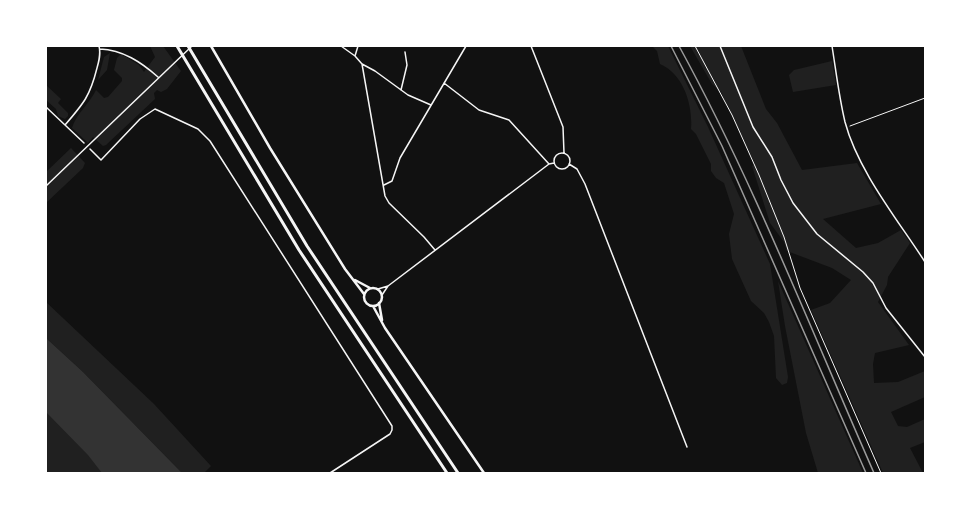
<svg xmlns="http://www.w3.org/2000/svg" width="971" height="519" font-family="'Varela Round',sans-serif">
  <rect width="100%" height="100%" fill="#111"/>
  <path fill="#202020" d="M150 46H163L181 71 167 89 161 92 157 90 154 93 155 99 106 145 103 146 93 137 88 143 72 128C76 114 90 103 96 90L104 98 108 97 122 81V78L114 70 117 58 121 54 139 65 144 72 155 57Z
    M652 46H668L708 127 770 264 788 377 787 383 782 385 776 378 774 336 769 322 764 313 751 301 732 259 729 234 734 214 724 183 716 178 711 171V164L696 134 691 129C693 106 684 74 660 64L657 51Z
    M690 46H741L766 109 777 123 802 170 857 163 881 204 823 219 856 248 878 243 901 230 910 243 888 277 887 285 878 302 909 345 875 353 873 364 874 383 898 382 925 371V397L891 412 898 426 907 427 925 419V442L910 448 923 473H883L811 310 830 303 851 280 832 268 787 251 784 242 770 223 752 166 755 164 721 92 712 84Z
    M110 53 107 70 98 80 104 57Z
    M832 61 836 85 793 92 789 75 794 70Z
    M46 85 61 99 58 103 68 113V116L65 119 58 116 56 109 46 100Z
    M71 148 85 163 83 168 46 203V172Z
    M778 281 863 473H818L806 433 785 326Z
    M46 302 154 404 211 466 204 473H182L83 372 46 338Z
    M46 378 135 473H46Z"/>
  <path fill="#333" d="M46 338 83 372 182 473H102L88 455 46 412Z"/>
  <g fill="none" stroke-linecap="round" stroke-linejoin="round">
    <path stroke="#f5f5f5" stroke-width="1" d="M695 46 732 115 759 175 784 237 800 288 881 473
      M850 126 925 98"/>
    <path stroke="#f5f5f5" stroke-width="1.5" d="M341 46 355 56 362 64 375 71 408 95 431 105
      M531 46 563 127 564 153
      M720 46 753 127 772 157 781 180 793 203 817 234 863 272 873 283 886 308 925 357
      M832 46C836 71 839 97 845 122 858 171 898 220 925 262
      M100 49C123 50 141 62 158 77
      M355 56 358 46
      M362 64 385 196 389 203 424 237 435 250
      M444 83 479 110 509 120 549 164
      M401 90 407 65 405 52
      M46 107 84 143
      M65 125C84 103 90 96 97 68 99 61 101 54 99 46
      M90 149 101 160 140 119 155 109 198 129 210 141 392 426V430L390 434 330 473
      M554 161a8 8 0 1 1 16 0a8 8 0 1 1-16 0Z
      M569 164 577 169 585 184 687 447
      M384 185 392 181 400 158 466 46
      M46 186 192 46
      M378 289 388 286 549 164 554 163
      M382 295 388 286"/>
    <path stroke="#f5f5f5" stroke-width="2.5" d="M211 46 270 148 345 269 364 294
      M355 280 370 288
      M364 297a9 9 0 1 1 18 0a9 9 0 1 1-18 0Z
      M379 303 382 320
      M373 306 385 328 484 473"/>
    <path stroke="#f5f5f5" stroke-width="3" d="M177 46 299 250 447 473
      M188 46 307 246 458 473"/>
    <path stroke="#9a9a9a" stroke-width="1.5" d="M671 46 722 146 866 473
      M679 46C754 183 811 330 874 473"/>
  </g>
  <rect width="971" height="519" fill="none" stroke="#ffffff" stroke-width="94"/>
</svg>
